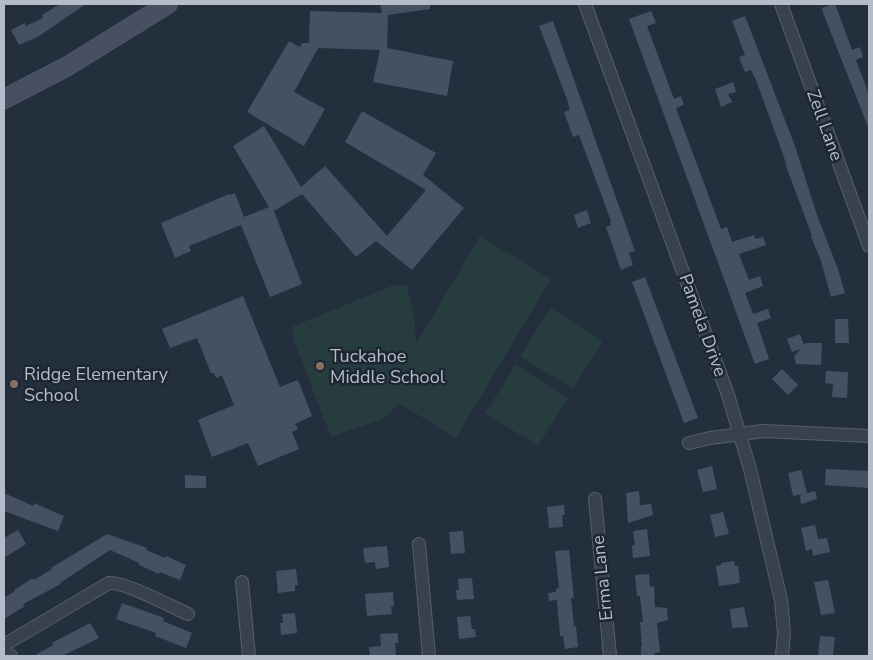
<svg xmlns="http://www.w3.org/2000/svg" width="873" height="660" font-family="'Nunito Sans',sans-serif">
  <rect width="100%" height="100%" fill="#242f3e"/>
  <path fill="#263c3f" d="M480 236 551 279 456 438 400 404 380 420 331 437 294 341 292 330 294 326 394 285H407L415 322 416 344Z
    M551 308 603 341 573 389 520 356Z
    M516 365 568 398 538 446 485 413Z"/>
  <path fill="#455162" d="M60 4H86L39 36 19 45 11 30 25 23 26 26 43 18 42 15Z
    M380 4H430V9L388 15 387 48 453 61 447 96 373 82 380 50 318 48 294 92 325 109 304 146 247 112 289 41 300 47 302 43H309L310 11 382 13Z
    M833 4H835L852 50 860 47 863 57 856 60 869 95V129L823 13 822 8Z
    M651 11 656 23 647 26 674 99 681 96 684 105 676 108 721 229 727 227 732 242 754 235 755 239 763 237 766 245 739 254 749 280 760 276 763 286 745 293 753 314 768 309 771 318 757 323 769 359 755 364 629 19Z
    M745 16 795 146 818 218 838 269 845 293 831 297 820 258 811 237 812 236 785 163H786L756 80 751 70 745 72 739 57 745 55 732 21Z
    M553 21 635 251 629 253 633 265 621 270 606 227 611 225 610 222 611 221 579 135 573 137 564 112 570 110 567 99 539 26Z
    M733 82 736 92 728 94 732 102 721 107 715 89Z
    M362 111 436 153 423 175 464 208 412 270 376 241 356 257 302 194 274 211 302 284 270 297 241 225 189 246 191 251 175 258 161 223 229 194 230 195 235 193 244 217 269 207 233 146 264 126 301 187 325 166 387 236 426 190 345 142Z
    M587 210 591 223 578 228 574 215Z
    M645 277 698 418 684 423 632 282Z
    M243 296 280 387 298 380 312 416 295 424 298 429 292 432 299 449 258 466 248 443 212 457 198 420 234 405 222 375 216 378 214 373H211L197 338 170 348 162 329Z
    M835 319H848L849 343H835Z
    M800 334 804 345 806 343H822L821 365 796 364 794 356 801 349 792 352 787 339Z
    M782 369 798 385 788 395 772 379Z
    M826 371 848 372 847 398 832 397 833 384 825 383Z
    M712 466 717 489 703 492 697 470Z
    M826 469 869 471V488L825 485Z
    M801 470 807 493 793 496 788 473Z
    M185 475 206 476V488H185Z
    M639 491 640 505 651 504 653 515 628 523 626 493Z
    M815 491 817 499 801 504 800 495Z
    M4 493 33 506 34 503 64 516 58 531 4 511Z
    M564 505 565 515H562L563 527 549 528 547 507Z
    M723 512 729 534 715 537 710 515Z
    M815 525 818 539 827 538 830 552 813 556 812 549 806 551 801 528Z
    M647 529 650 556 633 558 632 546 635 545 633 531Z
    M18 530 26 544 4 558V538Z
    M463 531 465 553 451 554 449 532Z
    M107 534 147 548 146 550 165 558 166 556 186 565 180 580 160 572 159 574 139 565V563L110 550 60 583 61 584 23 604 25 606 4 619V598L15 591 14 590 33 578 34 580 52 569 51 568Z
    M387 546 389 567 376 569 375 562 365 563 363 548Z
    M569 550 574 598H571L574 626H576L578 647 565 649 563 636H560L557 600 549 601 548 593 556 592V589L559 588 555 551Z
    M734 561 735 566H738L740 583 719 586 716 566 721 565V563Z
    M296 569 298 585H295V591L278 593 276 571Z
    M649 574 650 587 654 586 655 607 667 608 668 620 657 623 660 652 654 653 655 656H641V646H642L640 622H643L640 596H637L635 575Z
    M472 578 474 599 457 600 456 590H459L458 579Z
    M828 580 835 613 821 615 814 582Z
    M393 592 394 606H391L392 614 367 616 365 594Z
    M122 603 164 618 163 621 192 633 186 648 155 636 156 633 116 619Z
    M744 607 748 627 732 628 730 609Z
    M295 613 297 633 281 635 280 623H283L282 614Z
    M470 616 472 629H475L476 637 459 639 457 617Z
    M90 623 99 638 62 656H34L53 645 52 643Z
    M398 633V643H395L396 655 370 656 369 647 381 646 380 634Z
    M820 636 835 637 833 656H818Z"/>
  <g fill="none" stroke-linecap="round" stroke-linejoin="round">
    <g stroke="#565f6c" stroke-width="14">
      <path id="minor" d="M585 4 728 395 750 469 781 600 784 633 782 656
        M781 4 869 246
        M689 443 710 438 763 431 869 436
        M595 499 610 656
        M419 544 429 656
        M242 582 249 656
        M4 645 109 583C123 581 172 607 188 614
        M4 651 11 656"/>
    </g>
    <g stroke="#565f6c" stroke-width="20">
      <path id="secondary" d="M4 99 66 67 168 4"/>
    </g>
    <use href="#minor" stroke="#38414e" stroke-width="12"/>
    <use href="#secondary" stroke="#465061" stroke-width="19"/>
  </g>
  <g fill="#8d6e63" stroke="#1d2633" stroke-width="2">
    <circle cx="320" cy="366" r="5"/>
    <circle cx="14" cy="384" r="5"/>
  </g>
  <g text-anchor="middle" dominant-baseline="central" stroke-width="5" stroke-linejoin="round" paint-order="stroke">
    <g font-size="18" fill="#b4bcc9" stroke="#1d2633">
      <text transform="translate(825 125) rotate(70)">Zell Lane</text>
      <text transform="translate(703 325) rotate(70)">Pamela Drive</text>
      <text transform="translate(602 578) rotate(-96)">Erma Lane</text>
    </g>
    <g font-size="18" fill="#b4bcc9" stroke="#1d2633" text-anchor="start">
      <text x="330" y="356">Tuckahoe<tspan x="330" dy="21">Middle School</tspan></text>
      <text x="24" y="374">Ridge Elementary<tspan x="24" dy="21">School</tspan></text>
    </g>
  </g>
  <rect width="873" height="660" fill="none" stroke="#b4bcc9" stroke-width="10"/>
</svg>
